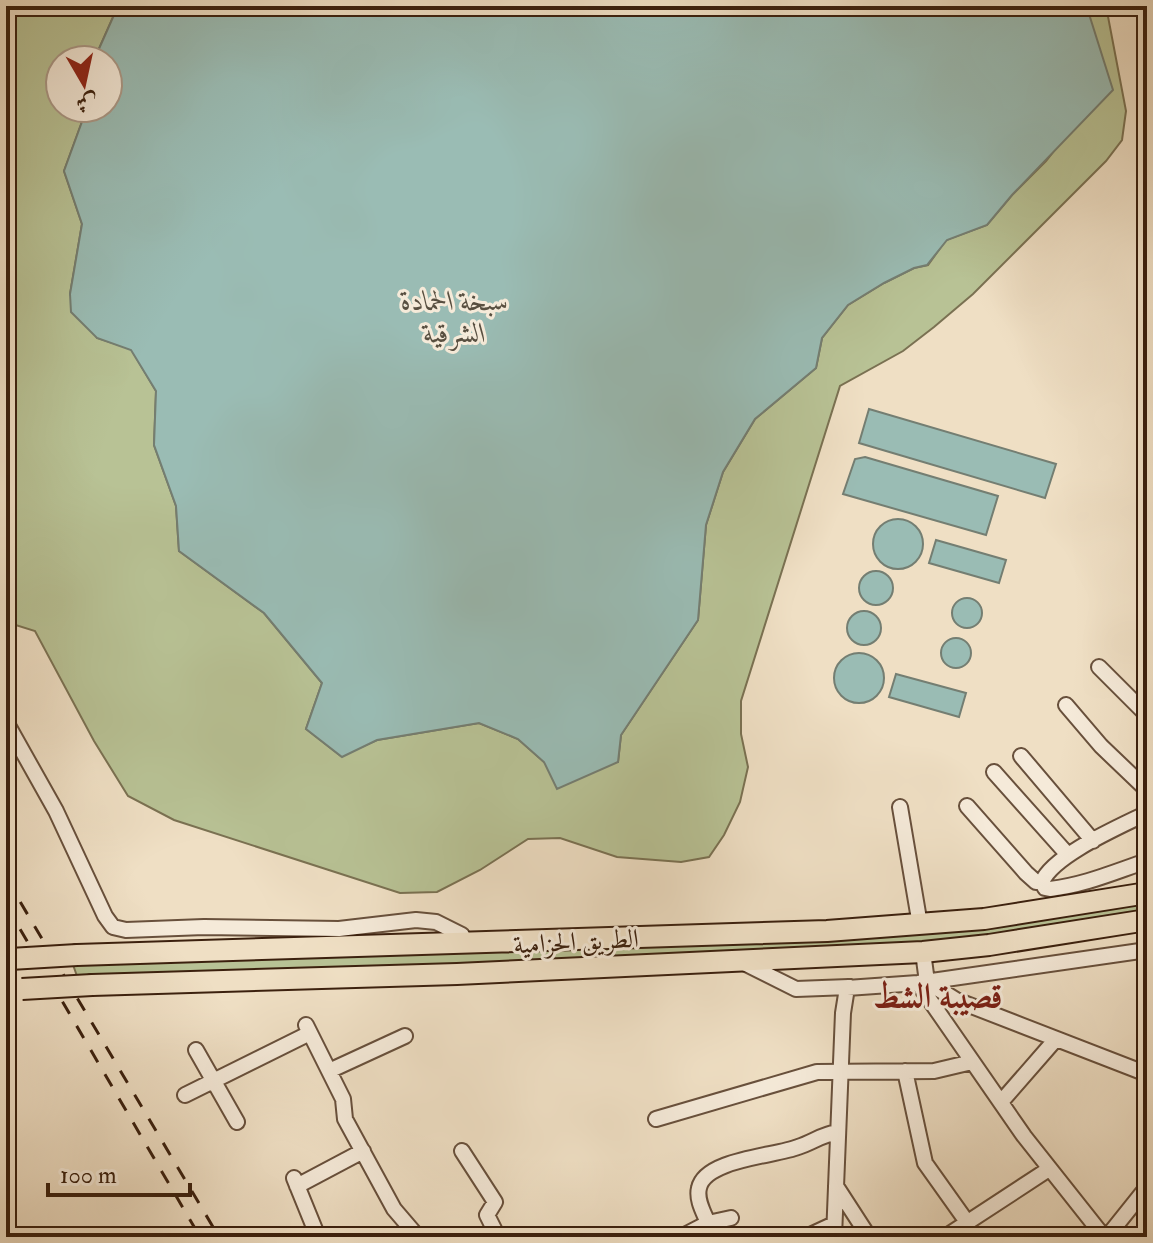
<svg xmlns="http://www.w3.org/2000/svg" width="1153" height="1243" font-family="'IM FELL Double Pica',Amiri,serif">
  <rect width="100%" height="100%" fill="#efdfc4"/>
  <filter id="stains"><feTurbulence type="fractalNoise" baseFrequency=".0025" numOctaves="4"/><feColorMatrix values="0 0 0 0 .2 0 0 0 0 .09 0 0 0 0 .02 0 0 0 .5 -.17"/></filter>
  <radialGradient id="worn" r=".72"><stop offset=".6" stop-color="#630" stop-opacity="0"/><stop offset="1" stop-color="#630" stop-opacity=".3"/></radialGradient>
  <path fill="#b8c295" stroke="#7a7152" stroke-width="2" d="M6 6H118L94 60H60V108H87L64 171 82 224 70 294 97 338 131 349 156 391 154 445 176 506 179 551 264 613 322 683 306 729 341 756 377 740 479 723 518 739 544 762H618L621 735 698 620 706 525 723 472 755 419 816 368 822 338 848 305 884 283 914 268 928 265 946 240 987 225 1012 195 1046 161 1061 142 1089 14 1083 6H1106L1126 111 1122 140 1106 161 973 294 934 327 903 351 840 386 741 701V734L748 767 740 802 724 835 709 857 681 862 617 857 560 838 528 839 480 870 437 892 400 893 174 820 128 796 94 741 35 631 6 622Z
    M1147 898V915L978 940 738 956 77 976 72 962 736 939Z"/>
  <path fill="#9abcb4" stroke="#747e72" stroke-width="2" d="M118 6H1083L1089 14 1113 90 1012 195 987 225 947 240 927 265 914 268 884 283 848 305 822 338 816 368 755 419 723 472 706 525 698 620 621 735 618 762 557 789 544 762 518 739 479 723 377 740 342 757 306 729 322 683 264 613 179 551 176 506 154 445 156 391 131 350 97 338 71 312 70 294 82 224 64 171 87 108H108V60H94Z
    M869 409 1056 464 1045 498 859 443Z
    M865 457 998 496 986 535 843 494 855 459Z
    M873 544a25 25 0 1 1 50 0a25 25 0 1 1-50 0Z
    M936 540 1006 560 999 583 929 563Z
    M859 588a17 17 0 1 1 34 0a17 17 0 1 1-34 0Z
    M952 613a15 15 0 1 1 30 0a15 15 0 1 1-30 0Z
    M847 628a17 17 0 1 1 34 0a17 17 0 1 1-34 0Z
    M941 653a15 15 0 1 1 30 0a15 15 0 1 1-30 0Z
    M834 678a25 25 0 1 1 50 0a25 25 0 1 1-50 0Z
    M896 674 966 693 959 717 889 697Z"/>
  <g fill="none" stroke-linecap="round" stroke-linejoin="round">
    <g stroke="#68503c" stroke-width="18">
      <path id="minor" d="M1099 667 1147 715
        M1066 705 1101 746 1147 790
        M6 722 56 811 105 916 113 927 126 930 204 927 339 929 416 920 436 922 462 935 464 942
        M1021 756 1093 841
        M994 772 1068 855
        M967 806 1026 873 1036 882H1042
        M900 807 920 925
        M1147 813C1121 826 1053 855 1042 882L1045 888 1050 889C1085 885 1114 872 1147 861
        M923 952 927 982 956 1000 1147 1074
        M740 961 796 989 849 987
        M918 983 1024 1136 1104 1237
        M306 1025 343 1099 345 1119 394 1209 418 1237
        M196 1050 237 1122
        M329 1071 405 1036
        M905 1071 925 1163 967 1222
        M185 1095 310 1033
        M1001 1102 1056 1039
        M656 1119 817 1072 934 1071 972 1062
        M462 1151 495 1202 487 1215 498 1237
        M294 1178 318 1237
        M297 1186 363 1151
        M836 1186 869 1237
        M708 1223C704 1213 696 1200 699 1188 705 1159 776 1156 798 1147 813 1142 823 1134 838 1132
        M558 1237 563 1235
        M681 1237 708 1223 731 1218
        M806 1237 834 1224
        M834 1237 843 1013 847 988 918 983 1147 950
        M945 1237 1049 1169
        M1107 1237 1147 1187"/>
    </g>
    <g stroke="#3b200e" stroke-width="24">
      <path id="highway" d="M77 955 827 931 984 919 1147 893
        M92 985 457 974 923 952 989 945 1147 920"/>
    </g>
    <use href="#minor" stroke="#f5ead9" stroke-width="14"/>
    <use href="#highway" stroke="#efdfc4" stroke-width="20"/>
    <path stroke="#3b200e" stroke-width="3" stroke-dasharray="14 14" stroke-linecap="butt" d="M6 878 219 1237
      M6 905 200 1237"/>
    <g stroke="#3b200e" stroke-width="24" stroke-linecap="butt">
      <path id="highway-bridge" d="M10 959 77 955
        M22 989 92 985"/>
    </g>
    <use href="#highway-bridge" stroke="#efdfc4" stroke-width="20"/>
  </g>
  <g text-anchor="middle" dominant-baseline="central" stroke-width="6" stroke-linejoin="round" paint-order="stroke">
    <g font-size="26" fill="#3b200e" stroke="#f5ead9">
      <text transform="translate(576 942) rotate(-3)">الطريق الحزامية</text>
    </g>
    <g font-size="28" font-style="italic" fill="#584f40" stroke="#f5ead9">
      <text x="455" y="301">سبخة الحمادة<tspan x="455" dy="32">الشرقية</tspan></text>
    </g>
    <g font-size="34" font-weight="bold" fill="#7a1f14" stroke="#f5ead9">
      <text x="938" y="996">قصيبة الشط</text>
    </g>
  </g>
  <rect width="1153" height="1243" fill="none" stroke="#efdfc4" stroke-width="32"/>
  <rect x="8" y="8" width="1137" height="1227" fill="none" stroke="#3b200e" stroke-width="4"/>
  <rect x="16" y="16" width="1121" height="1211" fill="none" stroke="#3b200e" stroke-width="2"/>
  <g transform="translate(84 84) rotate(171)"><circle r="38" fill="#f5ead9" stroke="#ab9988" stroke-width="2"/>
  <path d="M0-6L14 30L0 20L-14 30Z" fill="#8f2418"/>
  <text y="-12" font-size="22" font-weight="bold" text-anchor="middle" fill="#3b200e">ش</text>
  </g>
  <path d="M48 1183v12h142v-12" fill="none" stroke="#3b200e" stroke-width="4"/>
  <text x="60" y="1183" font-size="24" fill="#3b200e" stroke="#f5ead9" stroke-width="6" paint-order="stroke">100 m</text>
  <rect width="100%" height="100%" filter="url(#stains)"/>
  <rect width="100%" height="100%" fill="url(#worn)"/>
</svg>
